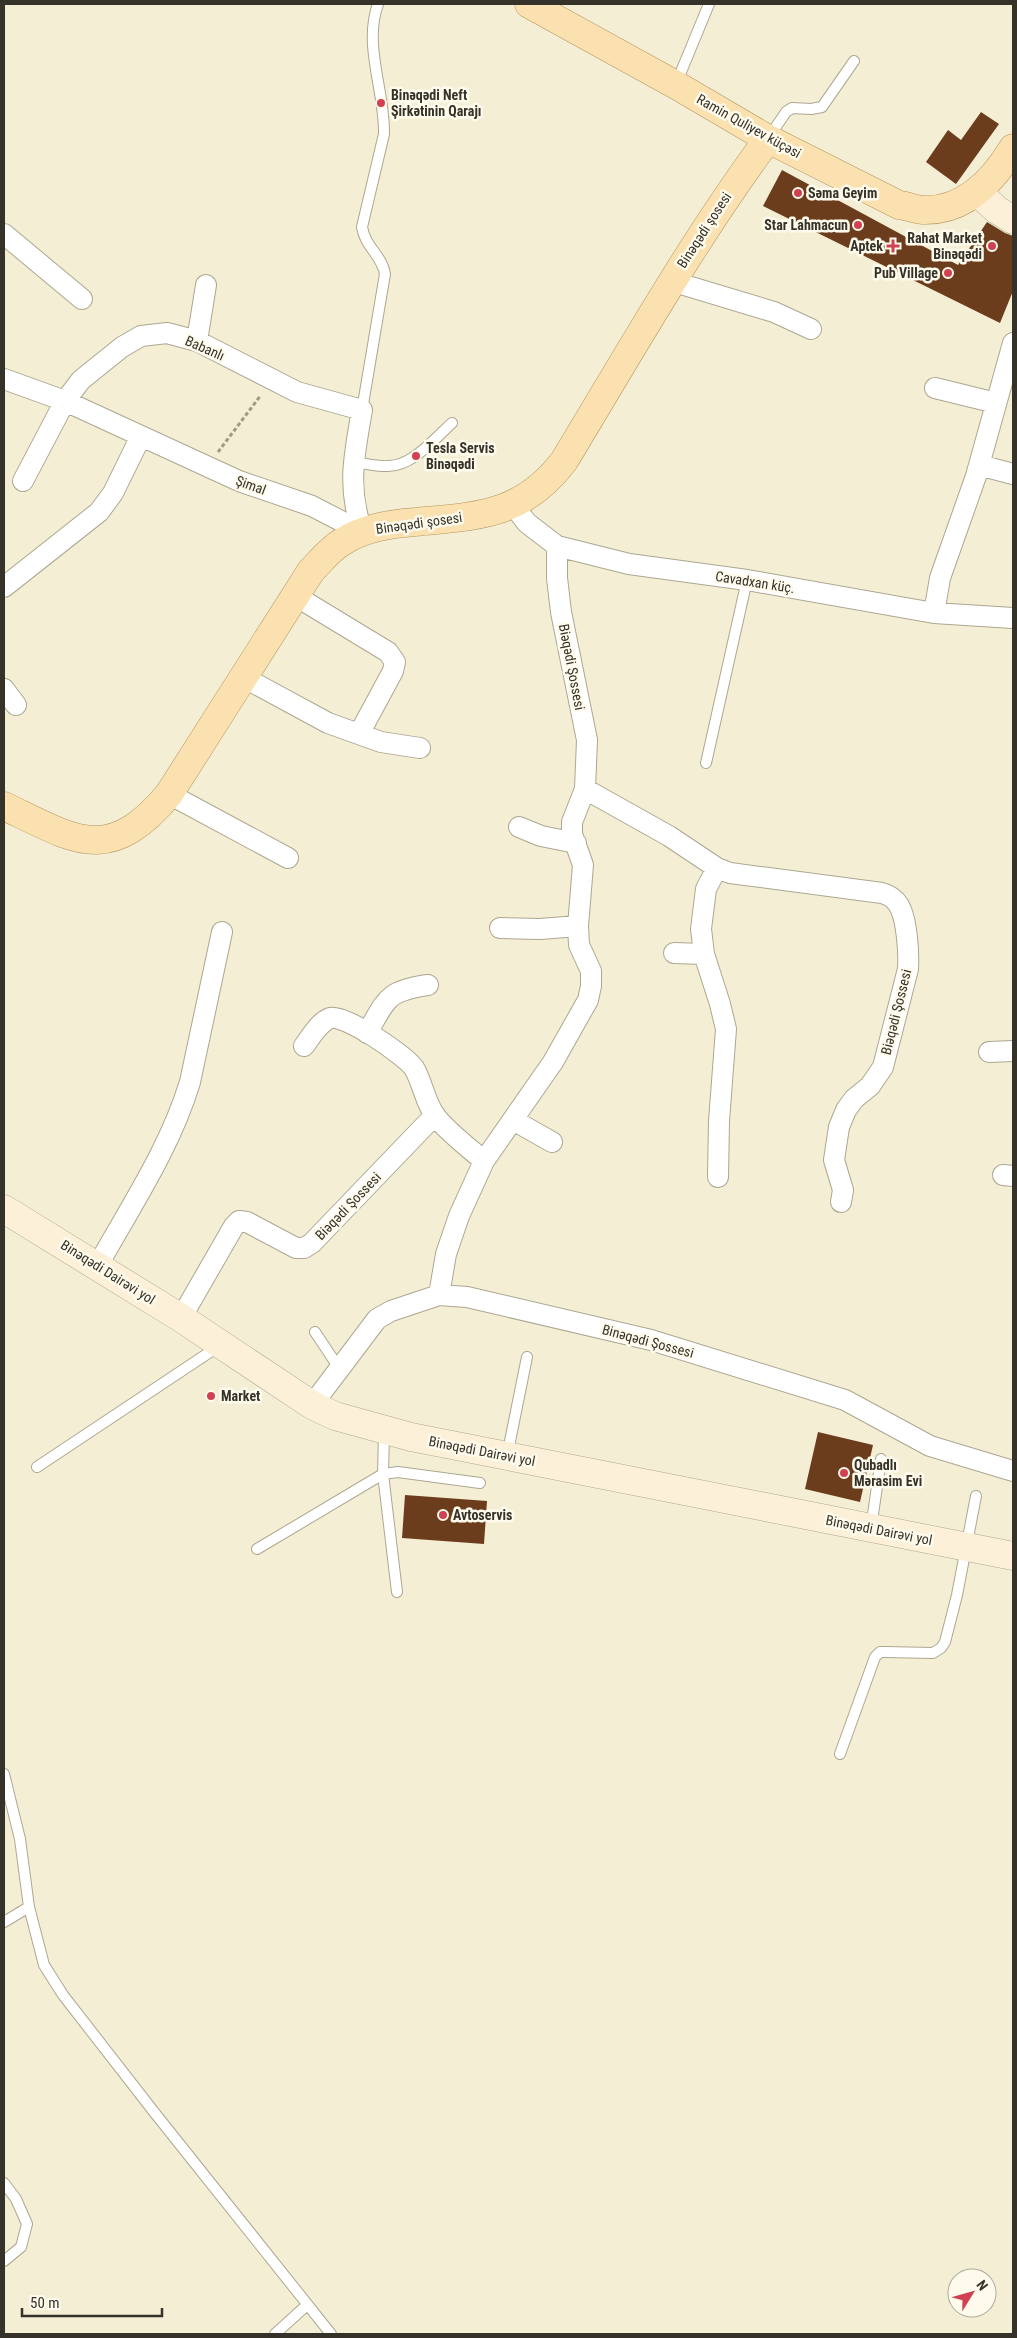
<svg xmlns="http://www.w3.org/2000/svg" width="1017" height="2338" font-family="'Roboto Condensed',sans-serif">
  <rect width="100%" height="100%" fill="#f4eed5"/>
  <path fill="#6c3d1c" d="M981 112 999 124 956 184 926 162 948 130 961 140Z
    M782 170 958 265 987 222 1005 233 1013 236V291L1000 323 763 206Z
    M818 1432 873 1445 860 1502 805 1489Z
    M405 1495 487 1501 484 1544 402 1538Z"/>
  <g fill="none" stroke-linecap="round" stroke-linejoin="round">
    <g stroke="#ada791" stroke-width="12">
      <path id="lane" d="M676 84 709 4
        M769 137 786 112 792 108 811 109 822 107 854 61
        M362 410 385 274C382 255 365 247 362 227L384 134C385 91 363 46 378 4
        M353 462C364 463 377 467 388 466 413 466 435 438 452 423
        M706 763 747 580
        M315 1332 339 1368
        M384 1432 383 1474 397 1592
        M507 1456 527 1357
        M37 1467 219 1346
        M871 1528 881 1459
        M257 1549 383 1474 398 1472 480 1483
        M840 1754 875 1657 880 1652H885L933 1653 941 1648 945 1642 957 1595 976 1496
        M4 1774 20 1839 29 1907 44 1965 63 1995 154 2112 331 2334
        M4 1922 29 1907
        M4 2183 16 2199 27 2224 21 2247 4 2261
        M275 2334 307 2305"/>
    </g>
    <g stroke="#ada791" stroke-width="22">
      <path id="street" d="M4 234 82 299
        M671 281 774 312 811 329
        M197 341 206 285
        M4 379 65 401 239 481 312 506 362 532
        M935 388 996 403
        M979 465 1013 474
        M23 481 65 401 81 380 122 347 141 336 167 333 197 341 297 392 362 410C354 457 347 485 362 532
        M513 505 527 523 557 546 629 564 747 580 934 613 1013 618
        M4 587 99 512 113 493 141 436
        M294 595 388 652 395 662 393 671 359 734
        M934 613 940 578 976 476 1013 343
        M243 677 328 723 381 742 420 748
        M4 689 16 705
        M585 789 669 836 717 868 730 873 882 893C889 895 894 898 898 904 907 917 909 953 908 969L883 1067 870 1086 854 1099 846 1110 839 1127 834 1160 843 1190 841 1202
        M169 794 288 858
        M519 827 541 836 576 843
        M717 868 706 889 701 929 704 954 720 1004 726 1029 719 1121 718 1177
        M500 928 540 929 578 926
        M674 953 704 954
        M367 1033C387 999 386 991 428 985
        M304 1046C311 1037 318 1023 330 1018 343 1013 405 1055 414 1068 423 1083 425 1103 436 1117 450 1134 468 1147 484 1161
        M989 1052 1013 1051
        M513 1120 552 1142
        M1003 1175 1013 1176
        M98 1265C131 1206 170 1148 190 1082L222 932
        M439 1295 446 1254 459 1216 484 1161 553 1062 588 1000 591 986V971L579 945 578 926 583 865 572 834V822L585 789 587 740 561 612 557 578V546
        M181 1318 234 1226 239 1221 247 1222 296 1248H304L312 1243 435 1115
        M312 1405 377 1319 391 1311 439 1295 467 1297 651 1340 845 1400 930 1446 1013 1471"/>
    </g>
    <g stroke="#ada791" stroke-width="29">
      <path id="secondary" d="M977 192 997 210 1013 220
        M4 1209 181 1318 312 1405 335 1416 411 1437 1013 1556"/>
    </g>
    <g stroke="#b4965f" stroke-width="29">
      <path id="primary" d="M529 4 676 85 768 139 899 205C907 206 915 209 922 210 964 212 993 181 1013 148
        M4 806C75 840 109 866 169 794L311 571C321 561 330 549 342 542 364 528 389 524 415 522 478 516 522 516 564 461 630 352 692 242 768 139"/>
    </g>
    <path stroke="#9f9b89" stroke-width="3" stroke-dasharray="4 2.5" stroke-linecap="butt" d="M218 452 261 395"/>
    <use href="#lane" stroke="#fff" stroke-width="10"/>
    <use href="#street" stroke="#fff" stroke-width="20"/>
    <use href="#secondary" stroke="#fdf0d8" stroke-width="28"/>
    <use href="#primary" stroke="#fbe0b0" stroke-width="28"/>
  </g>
  <g fill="#d14154" stroke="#fefbec" stroke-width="2">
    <circle cx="381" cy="103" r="5"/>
    <circle cx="798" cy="193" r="5"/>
    <circle cx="858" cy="225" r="5"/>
    <path d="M890.5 238.5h5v5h5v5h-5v5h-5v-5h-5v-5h5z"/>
    <circle cx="992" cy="246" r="5"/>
    <circle cx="948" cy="273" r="5"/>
    <circle cx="416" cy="456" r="5"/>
    <circle cx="211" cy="1396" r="5"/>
    <circle cx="844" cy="1473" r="5"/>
    <circle cx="443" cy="1515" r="5"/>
  </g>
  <g text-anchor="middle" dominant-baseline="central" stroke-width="5" stroke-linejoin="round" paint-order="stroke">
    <g font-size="14" font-weight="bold" fill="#353229" stroke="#fefbec" text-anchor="start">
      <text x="391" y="95">Binəqədi Neft<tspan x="391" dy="16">Şirkətinin Qarajı</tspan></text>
      <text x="808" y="193">Səma Geyim</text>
      <text x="848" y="225" text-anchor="end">Star Lahmacun</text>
      <text x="982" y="238" text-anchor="end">Rahat Market<tspan x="982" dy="16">Binəqədi</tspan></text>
      <text x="883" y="246" text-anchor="end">Aptek</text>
      <text x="938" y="273" text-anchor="end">Pub Village</text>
      <text x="426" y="448">Tesla Servis<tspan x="426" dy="16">Binəqədi</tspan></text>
      <text x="221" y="1396">Market</text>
      <text x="854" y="1465">Qubadlı<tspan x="854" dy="16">Mərasim Evi</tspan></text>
      <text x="453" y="1515">Avtoservis</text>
    </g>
    <g font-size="14" fill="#353229" stroke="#fefbec">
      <text transform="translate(749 126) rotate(29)">Ramin Quliyev küçəsi</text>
      <text transform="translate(704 230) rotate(-57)">Binəqədi şosesi</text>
      <text transform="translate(205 348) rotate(24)">Babanlı</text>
      <text transform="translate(251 485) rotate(20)">Şimal</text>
      <text transform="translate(419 523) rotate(-8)">Binəqədi şosesi</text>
      <text transform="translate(755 582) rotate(9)">Cavadxan küç.</text>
      <text transform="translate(572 667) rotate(79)">Biəqədi Şossesi</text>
      <text transform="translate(896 1012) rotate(-76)">Biəqədi Şossesi</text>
      <text transform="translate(348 1206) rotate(-46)">Biəqədi Şossesi</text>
      <text transform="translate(108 1272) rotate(32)">Binəqədi Dairəvi yol</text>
      <text transform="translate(648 1341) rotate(15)">Binəqədi Şossesi</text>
      <text transform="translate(482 1451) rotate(11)">Binəqədi Dairəvi yol</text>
      <text transform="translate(879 1530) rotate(11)">Binəqədi Dairəvi yol</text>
    </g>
  </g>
  <rect width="1017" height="2338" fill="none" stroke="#353229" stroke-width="10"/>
  <g transform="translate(972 2293) rotate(53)"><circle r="24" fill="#fefbec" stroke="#aeab9e"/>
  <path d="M0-4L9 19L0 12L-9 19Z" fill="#d14154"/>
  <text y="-8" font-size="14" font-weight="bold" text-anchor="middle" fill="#353229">N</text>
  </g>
  <path d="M22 2308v8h140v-8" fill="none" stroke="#353229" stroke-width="2.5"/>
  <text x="30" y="2308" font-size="15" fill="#353229" stroke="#fefbec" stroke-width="4" paint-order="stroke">50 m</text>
</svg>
